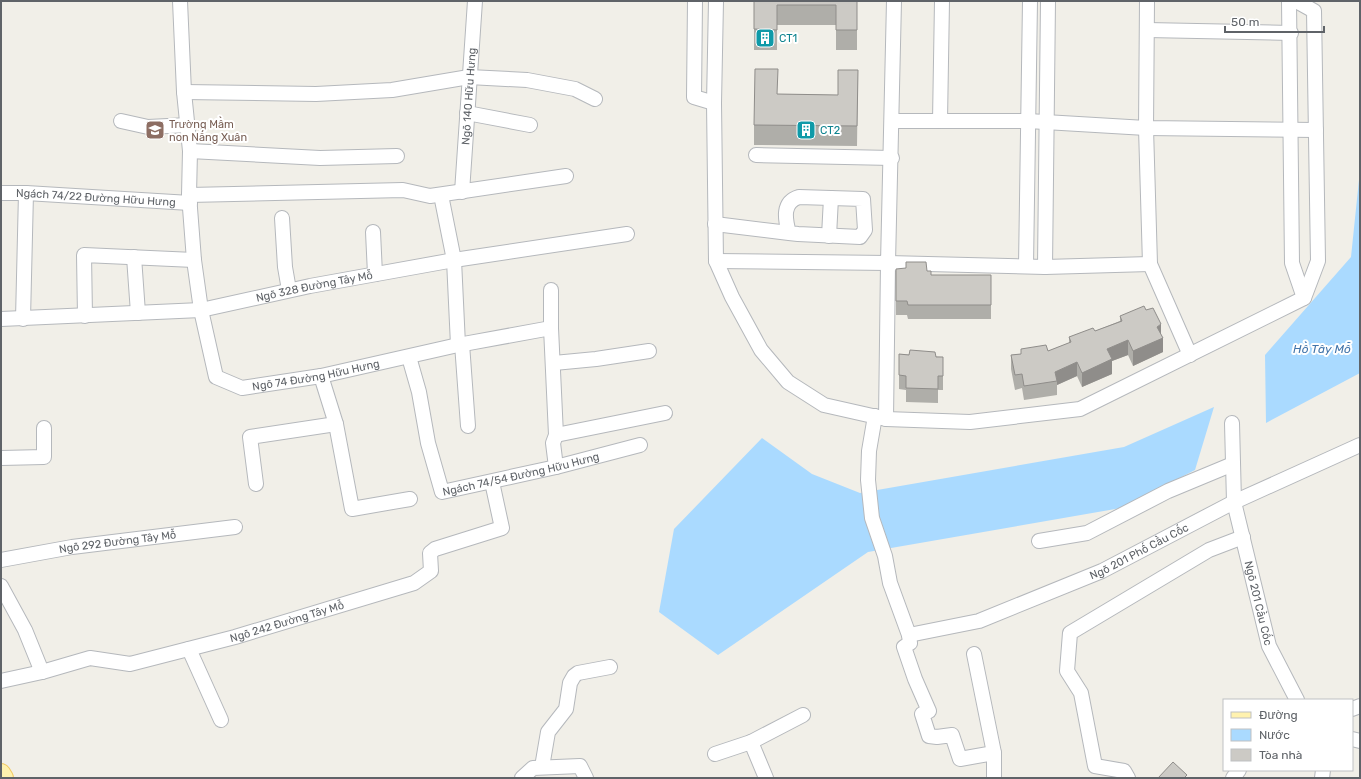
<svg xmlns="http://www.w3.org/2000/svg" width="1361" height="779" font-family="Rubik,sans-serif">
  <rect width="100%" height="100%" fill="#f1efe8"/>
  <path fill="#aadaff" d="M1360 170V373L1266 423 1265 355 1351 257Z
    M1214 407 1195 470 1121 508 868 552 718 655 659 612 674 529 762 438 812 474 860 493 1124 447Z"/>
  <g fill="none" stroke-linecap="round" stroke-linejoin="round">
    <g stroke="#b5b8bc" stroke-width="16">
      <g id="minor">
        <path id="s1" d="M180 1 184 92 190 151 189 195 194 260 201 310 216 377 242 388 321 376 458 345 551 328 556 435 553 443 556 467"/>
        <path d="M695 1 694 97 714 103"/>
        <path d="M716 1 714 103 716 261 732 297 761 350 788 382 824 405 886 419 970 422 1080 409 1304 298 1318 261 1314 11 1296 1"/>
        <path d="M1147 1 1146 128 1150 264 1190 355"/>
        <path d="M1289 1 1292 263 1304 298"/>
        <path d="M1147 30 1291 33"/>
        <path d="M184 92 316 94 392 90 469 77 527 80 575 89 595 99"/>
        <path d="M467 113 530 125"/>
        <path d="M121 121 148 127 188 125"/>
        <path d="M893 121H1028L1146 128 1316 130"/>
        <path d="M940 121 942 1"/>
        <path d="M190 151 320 158 397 156"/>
        <path d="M756 155 892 158"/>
        <path id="s2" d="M462 192 475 1"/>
        <path id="s3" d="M1 193H26L190 203"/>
        <path d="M189 195 403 190 430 196 566 176"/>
        <path d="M441 195 454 260 458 345"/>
        <path d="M282 218 285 267 289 290"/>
        <path d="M715 224 789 233 798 234 860 237 865 230 863 199 799 197C782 202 785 219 789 233"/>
        <path d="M373 232 375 274"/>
        <path d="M829 236 831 198"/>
        <path d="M134 257 138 313"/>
        <path d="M716 261 888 263 894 1"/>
        <path d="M1026 266 1030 1"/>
        <path d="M1045 267 1048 1"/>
        <path d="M551 290V328"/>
        <path d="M85 316 84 255 194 260"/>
        <path id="s4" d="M1 319 201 310 310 286 454 260 627 234"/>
        <path d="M23 319 26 193"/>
        <path d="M462 344 468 426"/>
        <path id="s5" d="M409 357 419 392 428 443 442 492 556 467 640 445"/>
        <path d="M554 363 596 359 649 351"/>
        <path d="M321 376 336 424 352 509 410 499"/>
        <path d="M875 416 869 451 868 480 872 518 885 556 890 583 909 635 910 643 904 647 915 679 929 711 922 714 929 736 937 737 952 735 960 759 994 753"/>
        <path d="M886 419 888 263 1045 267 1150 264"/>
        <path id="s6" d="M1232 423 1234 502 1269 646 1297 700"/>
        <path d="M556 435 665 413"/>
        <path d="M1 458 44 457V428"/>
        <path d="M256 484 250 437 336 424"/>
        <path d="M1039 541 1087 533 1168 491 1233 464"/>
        <path id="s7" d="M1 560 72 547 235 527"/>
        <path d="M1 586 25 630 42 672"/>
        <path id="s8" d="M909 635 979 621 1102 571 1234 502 1360 445"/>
        <path d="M189 649 221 720"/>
        <path d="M974 654 994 753V778"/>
        <path id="s9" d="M1 681 42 672 90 658 130 664 235 637 414 583 431 571 430 553 435 549 502 528 492 482"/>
        <path d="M1352 709 1360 706"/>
        <path d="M1352 739 1360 741"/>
        <path d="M751 742 766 778"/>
        <path d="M715 754 751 742 803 715"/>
        <path d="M542 767 548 732 566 709 570 683 574 676 578 673 610 667"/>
        <path d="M522 778 533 768 580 766 586 778"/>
        <path d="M1128 778 1124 771 1095 766 1081 693 1067 671 1070 633 1209 550 1243 537"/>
        <path d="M1233 778 1239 770"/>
        <path d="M1322 778 1323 770"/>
      </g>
    </g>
    <g stroke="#f2c960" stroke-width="20">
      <path id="major" d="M1 773 4 778"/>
    </g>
    <use href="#minor" stroke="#fff" stroke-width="14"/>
    <use href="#major" stroke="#fff2af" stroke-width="18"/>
  </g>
  <path fill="#afaea9" d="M754 1H857V50H836V25H777V50H754Z
    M858 70 857 146 754 145V125L778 94 838 95Z
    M896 269 927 271 931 275H991V319H908L907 315H896Z
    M1120 316 1161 335 1163 352 1133 366 1128 355 1112 361V374L1082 387 1077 376 1057 385V395L1024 400 1022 388 1015 390 1011 369V355L1021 354V349L1048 351 1069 343V337L1095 331 1120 321Z
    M899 354 943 357V390H938V403L906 402V390L899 389Z"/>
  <path fill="#8f8d8a" d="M1161 324V338H1163V352L1133 366V351L1157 327Z
    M1128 340V355L1112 361V374L1082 387V373L1107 349Z
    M1077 362V376L1057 385V381L1055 372Z"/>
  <path fill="#cccac5" stroke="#8f8d8a" d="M754 1H857V30H836V5H777V30L754 29Z
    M755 69H778L777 94 838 95V70H858L857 126 754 125Z
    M906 262H926L927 271H931V275H991V305H908L907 301H896V269L906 268Z
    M1144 306 1146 310 1153 308 1161 324 1157 327 1163 338 1133 351 1128 340 1107 349 1112 359 1082 373 1077 362 1055 372 1057 381 1024 386 1022 374 1015 375 1011 355 1021 354V349L1046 345 1048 351 1071 342 1069 337 1093 328 1095 331 1122 321 1120 316Z
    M910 350 935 352 936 357H943V376H938V389L906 388V376L899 375V354L909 355Z
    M1173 762 1187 775 1184 778H1158Z"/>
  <defs>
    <g id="building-square" transform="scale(1)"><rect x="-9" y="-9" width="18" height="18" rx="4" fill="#0f9aa8" stroke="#fff"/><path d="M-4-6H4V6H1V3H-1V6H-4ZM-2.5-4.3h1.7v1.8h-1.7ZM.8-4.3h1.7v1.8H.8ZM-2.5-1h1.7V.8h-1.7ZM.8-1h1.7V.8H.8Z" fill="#fff"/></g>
    <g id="school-square" transform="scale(1)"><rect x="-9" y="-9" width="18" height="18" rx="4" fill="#8d6e63" stroke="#fff"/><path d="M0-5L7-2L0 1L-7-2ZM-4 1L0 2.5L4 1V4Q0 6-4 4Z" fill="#fff"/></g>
  </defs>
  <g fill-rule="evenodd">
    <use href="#building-square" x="765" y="38"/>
    <use href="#school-square" x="155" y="130"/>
    <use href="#building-square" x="806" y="130"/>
  </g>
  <g text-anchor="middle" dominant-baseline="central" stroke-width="4" stroke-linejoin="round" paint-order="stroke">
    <g font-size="11" fill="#0d838f" stroke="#fff" text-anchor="start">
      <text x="779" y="38">CT1</text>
      <text x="820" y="130">CT2</text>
    </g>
    <g font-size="11" fill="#5f6368" stroke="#fff">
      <text stroke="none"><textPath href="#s2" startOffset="96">Ngõ 140 Hữu Hưng</textPath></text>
      <text stroke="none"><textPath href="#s3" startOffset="95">Ngách 74/22 Đường Hữu Hưng</textPath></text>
      <text stroke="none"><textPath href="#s4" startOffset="316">Ngõ 328 Đường Tây Mỗ</textPath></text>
      <text stroke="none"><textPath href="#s1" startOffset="482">Ngõ 74 Đường Hữu Hưng</textPath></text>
      <text stroke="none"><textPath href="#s5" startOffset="220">Ngách 74/54 Đường Hữu Hưng</textPath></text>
      <text stroke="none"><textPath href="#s7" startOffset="118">Ngõ 292 Đường Tây Mỗ</textPath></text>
      <text stroke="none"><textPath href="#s8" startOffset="246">Ngõ 201 Phố Cầu Cốc</textPath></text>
      <text stroke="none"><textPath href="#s6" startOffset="183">Ngõ 201 Cầu Cốc</textPath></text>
      <text stroke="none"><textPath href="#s9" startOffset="295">Ngõ 242 Đường Tây Mỗ</textPath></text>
    </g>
    <g font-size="11" fill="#785e54" stroke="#fff" text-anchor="start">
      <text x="169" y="124">Trường Mầm<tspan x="169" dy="13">non Nắng Xuân</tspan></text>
    </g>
    <g font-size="12" font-style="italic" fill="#4174aa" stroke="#fff">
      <text x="1322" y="349">Hồ Tây Mỗ</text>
    </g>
  </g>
  <rect width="1361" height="779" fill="none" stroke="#5f6368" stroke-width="4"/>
  <rect x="1223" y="699" width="130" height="72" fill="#ffffff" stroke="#bfc1c3"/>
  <rect x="1231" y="712" width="20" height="6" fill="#fff2af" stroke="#bfc1c3"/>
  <text x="1259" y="719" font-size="12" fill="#5f6368">Đường</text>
  <rect x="1231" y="729" width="20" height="12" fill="#aadaff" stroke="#bfc1c3"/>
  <text x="1259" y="739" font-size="12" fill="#5f6368">Nước</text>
  <rect x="1231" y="749" width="20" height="12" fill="#cccac5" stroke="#bfc1c3"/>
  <text x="1259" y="759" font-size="12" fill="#5f6368">Tòa nhà</text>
  <path d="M1225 26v6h99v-6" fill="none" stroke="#5f6368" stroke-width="2"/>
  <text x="1231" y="26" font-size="12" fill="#5f6368" stroke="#ffffff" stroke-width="3" paint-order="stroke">50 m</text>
</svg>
